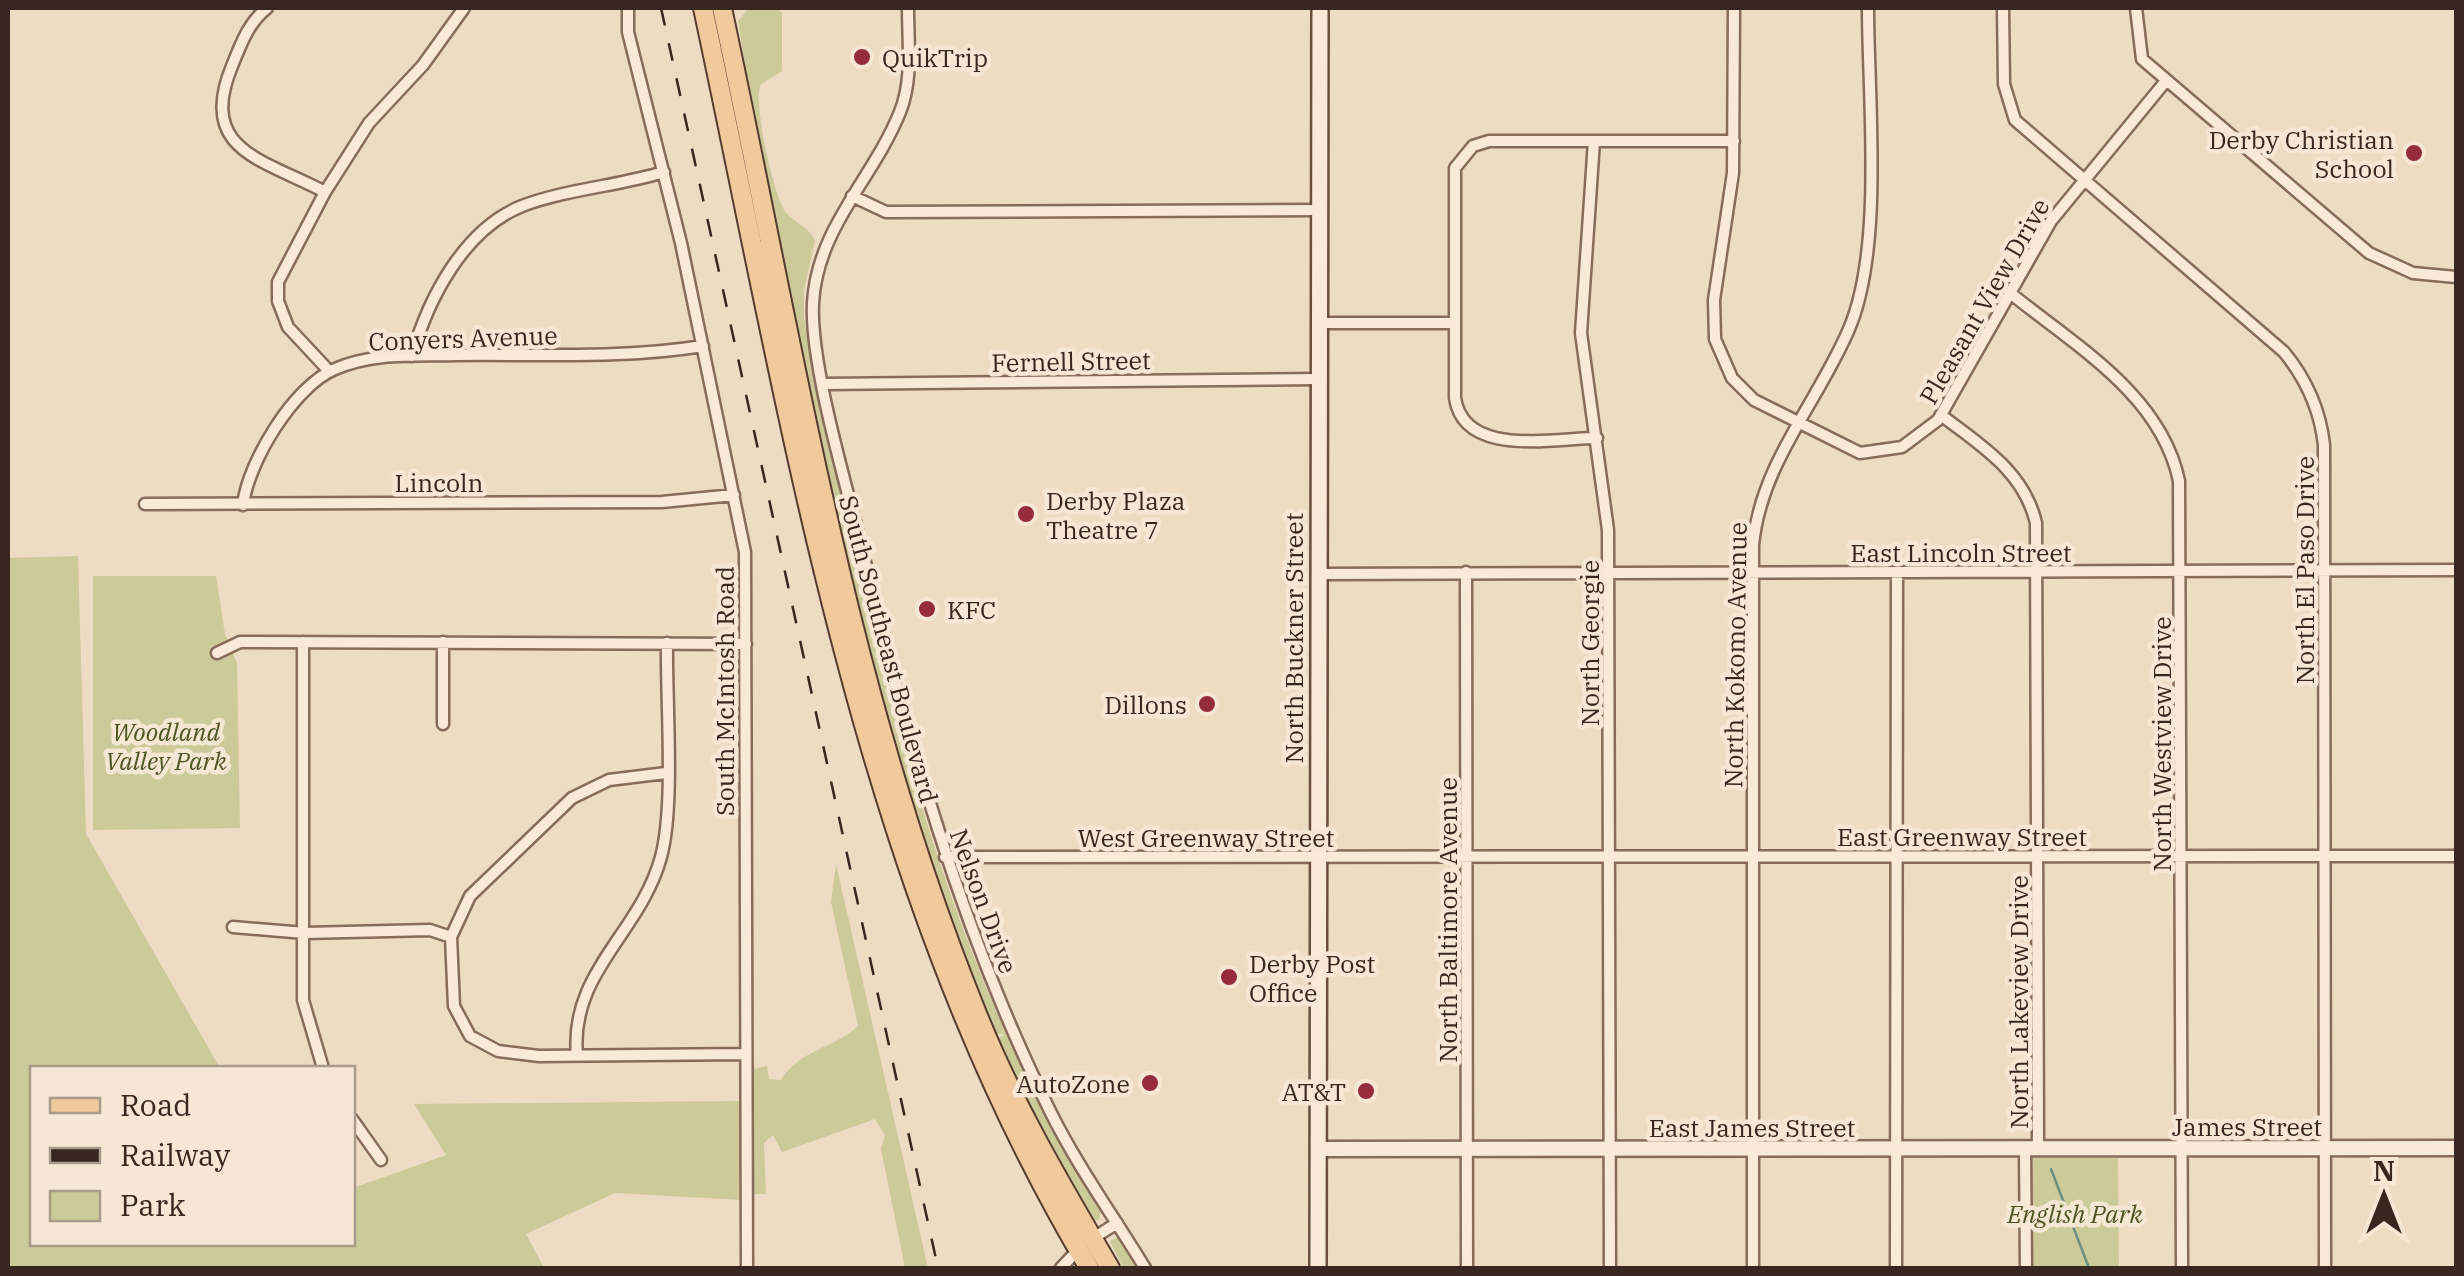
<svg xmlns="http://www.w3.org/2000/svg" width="2464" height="1276" font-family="'IBM Plex Serif',serif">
  <rect width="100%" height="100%" fill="#eedbc4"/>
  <path fill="#ccca98" d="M749 8H776L782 13V71L761 84C752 100 773 190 783 208 791 223 810 226 815 241L804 290V319C815 381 831 442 845 504 898 746 964 999 1102 1208L1099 1220H1091L1024 1099 997 1039 1005 1034H997L994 1028C912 841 865 645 822 446 791 305 760 163 738 21Z
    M78 556 86 834 220 1068H32V1244H352L353 1188 446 1155 414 1104 741 1101V1200L615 1193 526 1234 544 1268H8V558Z
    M93 576H216L225 634 237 663 240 828 93 830Z
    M836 864 928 1268H905L881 1149 885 1135 875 1119 782 1152 773 1135 764 1143 766 1194H751L753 1069 767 1066 769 1079 781 1080C799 1050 833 1049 858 1026L831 902Z
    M2030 1158H2118L2119 1268H2032Z
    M1118 1237 1137 1268H1123L1110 1241Z"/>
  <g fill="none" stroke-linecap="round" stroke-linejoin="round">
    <path stroke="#6d8f82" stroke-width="2.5" d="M2051 1169 2089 1268"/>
    <g stroke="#886c5b" stroke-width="15">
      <path id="minor" d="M267 8C248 23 241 44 232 66 197 151 263 159 325 192
        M628 8V32L681 243 745 552 747 1268
        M908 8C908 42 913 80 900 112 873 179 817 228 813 303 810 361 843 473 858 533 906 733 959 928 1051 1113 1078 1167 1114 1217 1145 1268
        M1734 8 1733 173 1714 300 1715 339 1732 378 1754 400 1860 453 1902 447 1938 420 2051 221 2165 82
        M2003 8 2004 84 2015 120 2284 352C2307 380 2320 409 2324 445L2325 1268
        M2136 8 2142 59 2369 253 2413 273 2456 277
        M1594 141 1581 333 1608 530 1610 1268
        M852 196 886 212 1319 210
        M2009 292C2074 345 2161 394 2179 481L2182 1268
        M1319 323H1454
        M412 356C428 299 464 229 522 206 567 189 618 186 664 172
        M329 371 288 327 278 301V282L325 192 369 123 423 65 464 8
        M824 384 1319 379
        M1941 415C1981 446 2024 471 2036 523L2038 1149
        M1597 438C1553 438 1464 458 1455 398V168L1473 146 1489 141H1734
        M145 504 662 502 734 495
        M243 505C248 462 294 386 335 369 374 352 416 356 457 355 538 354 622 359 703 346
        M1466 572 1467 1268
        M1318 574 2456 570
        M303 642V1000L323 1068
        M217 653 240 642 746 644
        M443 724V642
        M666 773 609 780 572 798 470 896 451 937 454 1006 470 1036 498 1051 539 1056 745 1054
        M945 857 2456 856
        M233 927 305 933 430 930 451 937
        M577 1056C569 972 640 934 661 857 675 805 666 702 667 643
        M352 1119 381 1160
        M2025 1149 2026 1268
        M1092 1239 1117 1223
        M1061 1268 1078 1250
        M1753 1268V545C1761 463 1818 402 1849 329 1884 247 1868 98 1868 8
        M1896 1268 1897 572"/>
    </g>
    <g stroke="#886c5b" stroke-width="19">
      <path id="tertiary" d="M1318 1149 2456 1148"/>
    </g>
    <g stroke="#6a4e3e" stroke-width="20">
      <path id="secondary" d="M1318 1268 1320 8"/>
    </g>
    <g stroke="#563b2f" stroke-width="22">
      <path id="primary" d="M703 8C795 436 861 887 1089 1268
        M722 8C794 343 845 686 974 1006 1010 1098 1060 1183 1110 1268"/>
    </g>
    <use href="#minor" stroke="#f8ead7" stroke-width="10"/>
    <use href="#tertiary" stroke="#f8ead7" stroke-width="14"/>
    <use href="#secondary" stroke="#f8ead7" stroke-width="15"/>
    <use href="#primary" stroke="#f0ca9c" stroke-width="18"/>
    <path stroke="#38271e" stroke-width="2.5" stroke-dasharray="18 18" stroke-linecap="butt" d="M661 8 938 1268"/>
  </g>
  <g fill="#962b3b" stroke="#f5e7d3" stroke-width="4">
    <circle cx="862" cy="57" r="10"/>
    <circle cx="2414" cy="153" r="10"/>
    <circle cx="1026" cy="514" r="10"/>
    <circle cx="927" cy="609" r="10"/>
    <circle cx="1207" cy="704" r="10"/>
    <circle cx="1229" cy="977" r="10"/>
    <circle cx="1150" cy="1083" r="10"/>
    <circle cx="1366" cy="1091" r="10"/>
  </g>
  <g text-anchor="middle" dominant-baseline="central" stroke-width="9" stroke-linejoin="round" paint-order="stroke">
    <g font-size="25" fill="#38271e" stroke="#f5e7d3" text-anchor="start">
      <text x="882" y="57">QuikTrip</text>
      <text x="2394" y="139" text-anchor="end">Derby Christian<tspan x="2394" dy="29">School</tspan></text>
      <text x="1046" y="500">Derby Plaza<tspan x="1046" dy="29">Theatre 7</tspan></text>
      <text x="947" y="609">KFC</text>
      <text x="1187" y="704" text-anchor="end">Dillons</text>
      <text x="1249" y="963">Derby Post<tspan x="1249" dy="29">Office</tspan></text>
      <text x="1130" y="1083" text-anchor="end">AutoZone</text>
      <text x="1346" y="1091" text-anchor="end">AT&amp;T</text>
    </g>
    <g font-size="25" fill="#38271e" stroke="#f5e7d3">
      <text transform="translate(1984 301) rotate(-60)">Pleasant View Drive</text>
      <text transform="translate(463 338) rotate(-2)">Conyers Avenue</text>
      <text transform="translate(1071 361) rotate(-1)">Fernell Street</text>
      <text x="439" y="482">Lincoln</text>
      <text x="1961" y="552">East Lincoln Street</text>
      <text transform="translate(2304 570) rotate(-90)">North El Paso Drive</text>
      <text transform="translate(1293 638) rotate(-90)">North Buckner Street</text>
      <text transform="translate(1589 643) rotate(-90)">North Georgie</text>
      <text transform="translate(889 649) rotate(75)">South Southeast Boulevard</text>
      <text transform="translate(1735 655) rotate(-89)">North Kokomo Avenue</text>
      <text transform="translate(724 691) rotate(-90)">South McIntosh Road</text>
      <text transform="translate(2161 744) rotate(-90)">North Westview Drive</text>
      <text x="1962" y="836">East Greenway Street</text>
      <text x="1206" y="837">West Greenway Street</text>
      <text transform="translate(984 901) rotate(70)">Nelson Drive</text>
      <text transform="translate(1447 920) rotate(-90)">North Baltimore Avenue</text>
      <text transform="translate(2018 1002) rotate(-90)">North Lakeview Drive</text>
      <text x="2247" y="1126">James Street</text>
      <text x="1752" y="1127">East James Street</text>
    </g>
    <g font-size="25" font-style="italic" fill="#4f5425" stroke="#f5e7d3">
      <text x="166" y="731">Woodland<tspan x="166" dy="29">Valley Park</tspan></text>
      <text x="2075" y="1213">English Park</text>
    </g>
  </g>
  <rect width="2464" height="1276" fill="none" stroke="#38271e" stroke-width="20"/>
  <rect x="30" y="1066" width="325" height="180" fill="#f5e7d3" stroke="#a99a8b" stroke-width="2.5"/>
  <rect x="50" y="1098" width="50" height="15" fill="#f0ca9c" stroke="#a99a8b" stroke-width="2.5"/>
  <text x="120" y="1116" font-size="30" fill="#38271e">Road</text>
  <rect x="50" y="1148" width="50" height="15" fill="#38271e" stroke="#a99a8b" stroke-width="2.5"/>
  <text x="120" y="1166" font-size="30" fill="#38271e">Railway</text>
  <rect x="50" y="1191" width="50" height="30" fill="#ccca98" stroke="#a99a8b" stroke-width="2.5"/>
  <text x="120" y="1216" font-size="30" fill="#38271e">Park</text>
  <g transform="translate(2384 1196)" stroke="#f5e7d3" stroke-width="8" paint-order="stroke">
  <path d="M0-8L18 38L0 25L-18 38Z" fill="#38271e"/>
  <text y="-15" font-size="28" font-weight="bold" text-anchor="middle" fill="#38271e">N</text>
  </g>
</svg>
